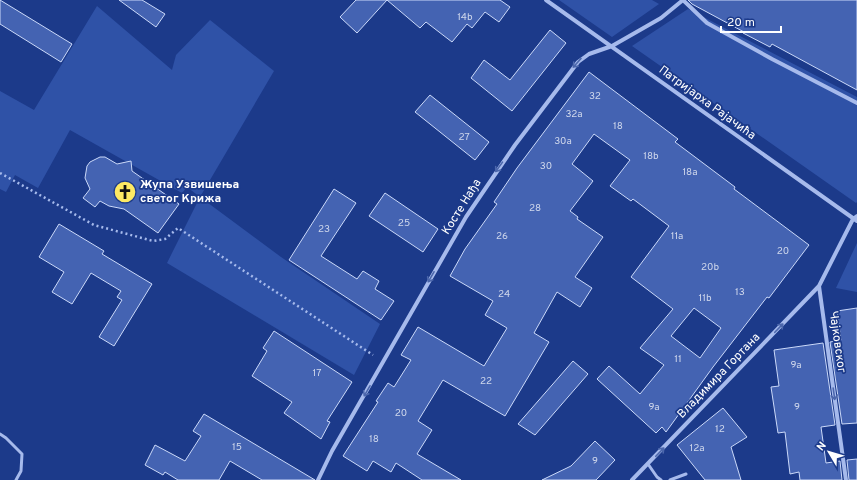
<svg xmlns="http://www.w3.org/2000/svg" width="857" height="480" font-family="Overpass,sans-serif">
  <rect width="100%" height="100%" fill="#1c3a8a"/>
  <path fill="#2f52a7" d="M559 0H652L659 4 612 37Z
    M97 6 172 70 176 55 210 20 274 71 200 197 281 257 380 324 354 375 167 263 200 197 187 187 182 193 70 130 38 188 15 175 6 192 0 189V91L34 110Z
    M688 9 857 97V202L856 203 632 46Z
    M857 243V292L836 288Z"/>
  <path fill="#4463b2" stroke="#cbd9f9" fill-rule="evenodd" d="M0 0 72 44 61 62 0 24Z
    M119 0H142L165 14 156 27Z
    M356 0H500L510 7 499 22 485 12 472 28 467 24 452 42 426 22 420 28 387 0 357 33 340 17Z
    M688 0H857V90L772 44 770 47 743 33 744 32 692 4Z
    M550 30 566 43 512 111 471 78 484 60 510 80Z
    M589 72 678 139 675 142 735 187 734 189 809 245 769 298 767 297 713 367 666 432 662 427 656 433 597 379 609 366 640 394 664 365 640 348 673 309 631 277 669 226 633 199 631 201 610 186 630 160 594 134 572 164 593 181 570 211 578 217 577 219 603 237 575 277 592 288 580 307 557 292 534 333 549 342 505 416 443 380 418 421 432 430 417 454 461 480H422L396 463 391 472 373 461 367 471 343 456 378 402 376 401 388 383 394 387 411 360 401 355 418 327 484 366 507 328 485 315 493 301 450 276 465 249 497 204 494 202 517 168ZM694 308 721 328 700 358 671 336Z
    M430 95 489 142 475 160 415 112Z
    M100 157H105L117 164 131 161 132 171 179 204 158 233 124 209 109 206 100 201 95 207 83 198 90 189 85 178 87 166 90 162Z
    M334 189 356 203 321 256 357 279 363 271 379 281 375 289 394 301 381 320 289 260Z
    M385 193 438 229 423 252 369 216Z
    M59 224 104 251 102 254 152 284 114 346 99 337 122 300 117 297 121 291 91 273 72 304 52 292 64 272 39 257Z
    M857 308V423L842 424 830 342 841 340 837 311Z
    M274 331 352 382 327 421 330 422 321 439 284 413 292 402 252 376 267 351 263 348Z
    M823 343 835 425 821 427 826 463 840 461 842 480H800L799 472 790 474 785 432 778 433 771 387 779 386 774 350Z
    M573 361 588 374 535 435 518 424Z
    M723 408 747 437 731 447 741 480H705L677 445Z
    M204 414 315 480H262L230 461 219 480H178L165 472 163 475 145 465 155 445 185 461 201 436 193 431Z
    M595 441 615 460 596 480H542L571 466Z
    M857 459V480H849L847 460Z"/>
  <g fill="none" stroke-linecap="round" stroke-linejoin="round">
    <path stroke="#a6baec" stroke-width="2.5" stroke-dasharray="2 3" stroke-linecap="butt" d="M0 173 94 225 153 241 165 239 178 228 373 355"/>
    <path stroke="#a6baec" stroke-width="3" d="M0 434 6 438 22 454 21 471 16 480
      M648 464 657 477 661 480
      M670 480 686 474"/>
    <path stroke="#a6baec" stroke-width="4" d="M546 0 857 221
      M683 0 707 23 772 59 857 103
      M318 480 332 451 466 217 515 145 578 62 589 54 612 46 661 18 683 0
      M632 480 819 286
      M846 480 819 286 853 219 857 216"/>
  </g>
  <defs><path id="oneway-shaft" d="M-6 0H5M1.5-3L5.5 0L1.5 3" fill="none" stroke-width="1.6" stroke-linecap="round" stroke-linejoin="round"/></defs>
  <g stroke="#4c67ac">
    <use href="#oneway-shaft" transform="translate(577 63) rotate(132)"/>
    <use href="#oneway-shaft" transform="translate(499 167) rotate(126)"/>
    <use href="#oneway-shaft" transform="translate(431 277) rotate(120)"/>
    <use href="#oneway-shaft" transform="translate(779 328) rotate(-46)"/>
    <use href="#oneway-shaft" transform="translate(367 391) rotate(120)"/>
    <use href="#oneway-shaft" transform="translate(834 394) rotate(82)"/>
    <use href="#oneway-shaft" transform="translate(660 452) rotate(-46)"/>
  </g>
  <defs>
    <g id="church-disc" transform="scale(1.15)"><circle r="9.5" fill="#fde963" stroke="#1c3a8a"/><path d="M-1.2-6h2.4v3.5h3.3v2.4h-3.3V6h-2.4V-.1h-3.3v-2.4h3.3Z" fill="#111"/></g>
  </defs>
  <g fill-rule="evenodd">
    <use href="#church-disc" x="125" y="192"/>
  </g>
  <g text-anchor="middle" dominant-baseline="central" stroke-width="3.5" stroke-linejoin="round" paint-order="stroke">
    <g font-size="10" fill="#d0d8ec">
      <text x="465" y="17">14b</text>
      <text x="595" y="96">32</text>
      <text x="574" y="114">32a</text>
      <text x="618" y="126">18</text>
      <text x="464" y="137">27</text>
      <text x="563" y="141">30a</text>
      <text x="651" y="156">18b</text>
      <text x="546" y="166">30</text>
      <text x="690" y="172">18a</text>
      <text x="535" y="208">28</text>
      <text x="404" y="223">25</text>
      <text x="324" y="229">23</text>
      <text x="502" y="236">26</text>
      <text x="677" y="236">11a</text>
      <text x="783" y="251">20</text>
      <text x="710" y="267">20b</text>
      <text x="740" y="292">13</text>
      <text x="504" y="294">24</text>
      <text x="705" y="298">11b</text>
      <text x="678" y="359">11</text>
      <text x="796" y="365">9a</text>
      <text x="317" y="373">17</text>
      <text x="486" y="381">22</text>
      <text x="654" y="407">9a</text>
      <text x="797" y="407">9</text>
      <text x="401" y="413">20</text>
      <text x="720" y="429">12</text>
      <text x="374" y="439">18</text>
      <text x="237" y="447">15</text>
      <text x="697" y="448">12a</text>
      <text x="595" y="461">9</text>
    </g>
    <g font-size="12" fill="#fff" stroke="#1c3a8a">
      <text transform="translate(707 103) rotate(36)">Патријарха Рајачића</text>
      <text transform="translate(462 207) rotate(-58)">Косте Нађа</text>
      <text transform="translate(837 342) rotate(82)">Чајковског</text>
      <text transform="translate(719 376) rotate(-46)">Владимира Гортана</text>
    </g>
    <g font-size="12" font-weight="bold" fill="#fff" stroke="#1c3a8a" text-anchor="start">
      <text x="140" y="185">Жупа Узвишења<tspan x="140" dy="14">светог Крижа</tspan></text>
    </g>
  </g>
  <g transform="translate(829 452) rotate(308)" stroke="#1c3a8a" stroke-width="3" paint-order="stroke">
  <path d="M0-3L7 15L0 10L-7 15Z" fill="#ffffff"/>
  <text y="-6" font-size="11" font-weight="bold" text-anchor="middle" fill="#ffffff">N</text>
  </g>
  <path d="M721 26v6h60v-6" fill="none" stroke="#ffffff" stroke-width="2"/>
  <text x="727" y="26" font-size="12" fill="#ffffff" stroke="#1c3a8a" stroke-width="3" paint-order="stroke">20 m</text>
</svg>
